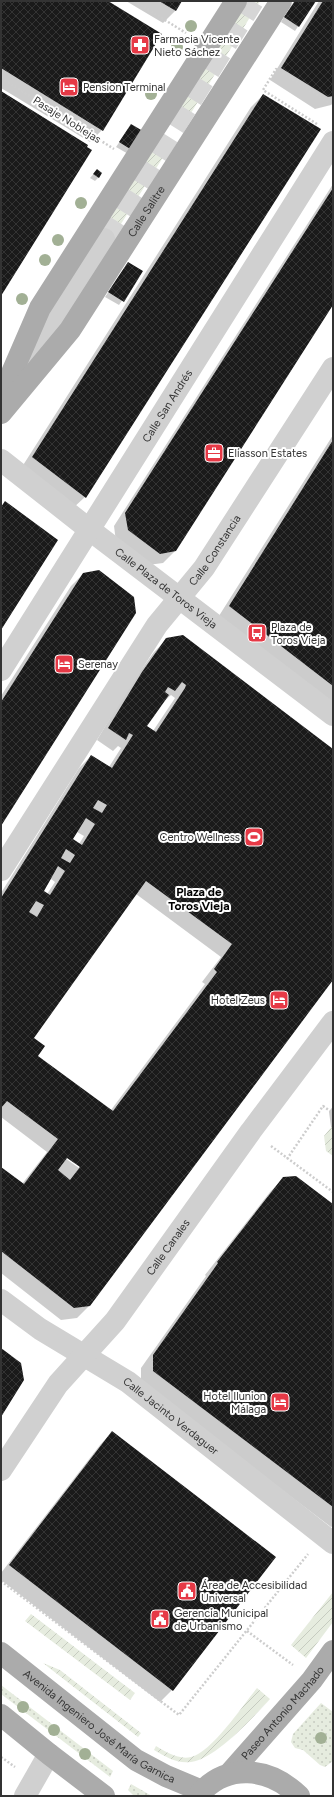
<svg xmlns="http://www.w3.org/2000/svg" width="334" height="1797" font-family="Figtree,sans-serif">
  <defs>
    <pattern id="grass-dots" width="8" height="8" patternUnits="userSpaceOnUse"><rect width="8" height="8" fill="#e6ecdf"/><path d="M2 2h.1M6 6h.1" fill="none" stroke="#c6cbc0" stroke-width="1.8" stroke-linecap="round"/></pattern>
    <pattern id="garden-furrows" width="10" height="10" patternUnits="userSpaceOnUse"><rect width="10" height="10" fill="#e6ecdf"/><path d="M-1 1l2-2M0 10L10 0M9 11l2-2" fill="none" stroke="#c6cbc0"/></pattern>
    <pattern id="building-cross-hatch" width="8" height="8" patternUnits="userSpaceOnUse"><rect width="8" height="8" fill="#1a1a1a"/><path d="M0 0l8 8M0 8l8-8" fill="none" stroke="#333"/></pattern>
  </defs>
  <rect width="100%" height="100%" fill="#fff"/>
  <path fill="url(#grass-dots)" d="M1 1685 113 1771 110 1777 1 1694Z
    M321 1703 333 1712V1761L325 1767 320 1765 303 1750 295 1748 291 1742 293 1734Z
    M131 1784 152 1796H134L128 1790Z"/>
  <path fill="url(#garden-furrows)" d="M245 1H260L183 126 171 120Z
    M157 144 167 151 109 243 99 236Z
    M333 1125V1156L326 1151 324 1136Z
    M333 1592V1622L306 1658 291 1645Z
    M31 1614 135 1693 130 1700 25 1621Z
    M43 1663 60 1670 141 1733 138 1737Z
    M257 1688 270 1699C253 1717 217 1758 191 1762 177 1764 166 1757 154 1750L156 1746C166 1752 179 1760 191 1757 212 1752 243 1705 257 1688Z"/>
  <path fill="#0003" fill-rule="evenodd" d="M1 1H106L102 130 90 142 1 88Z
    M126 1H181L175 11 163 23Z
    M294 1H315L295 31 281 22Z
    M319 1H333V103L331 105 315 109 270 80Z
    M263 95 319 130 85 497 72 509 20 470 251 107Z
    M131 125 130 155 116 147Z
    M97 170 99 177 95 181 90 178Z
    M333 184V303L175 551 163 563 148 565 116 542 114 526Z
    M128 263 142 271 119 305 105 297Z
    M333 435V707L217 619Z
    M83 574 1 824V696L71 586Z
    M167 639 333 751V979L90 1305 77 1318 61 1320 1 1273V1168L22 1184 47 1152 1 1117V893L79 768 91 756 109 767 121 748 118 746 113 751 97 740 130 685 154 652ZM171 695 175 698 153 731 146 726 162 703ZM77 832 84 836 79 844 72 839ZM51 879 55 882 47 894 43 892ZM136 894 221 957 202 982 205 984 111 1110 34 1059 32 1038ZM64 1154 79 1165V1168L62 1156Z
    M333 1106V1128L331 1127 329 1112Z
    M283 1179 333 1205V1526L331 1527 141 1383V1368L206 1276 205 1275 270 1192Z
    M112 1432 172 1690 160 1702 1 1580V1573L100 1445Z"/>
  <path fill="url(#building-cross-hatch)" fill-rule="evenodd" d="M1 1H108L162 34 103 131 1 68Z
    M159 1H182L176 11Z
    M295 1H316L299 27 284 17Z
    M323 1H333V96L328 97 281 68Z
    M1 91 88 145 87 147 92 150 1 296Z
    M263 94 321 129 86 498 32 457Z
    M131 124 148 134 135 152 119 142Z
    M97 169 102 173 99 178 93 174Z
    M333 188V305L176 551 160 554 128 530 125 513Z
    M128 262 143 271 124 302 108 292Z
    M333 440V686L229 606Z
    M5 501 58 540 1 630V507Z
    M99 570 134 597 136 613 1 826V702L83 573Z
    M183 635 333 749V980L90 1306 74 1308 1 1251V1167L24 1184 58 1139 7 1101 1 1108V898L91 755 112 768 133 735 129 733 126 740 108 728 142 672 166 638ZM182 682 186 685 185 688 156 732 147 726 169 695 165 692 168 687 175 691ZM98 800 107 805 102 813 93 808ZM86 818 95 824 82 845 73 839ZM66 849 75 855 70 863 61 858ZM58 866 65 871 50 895 44 891ZM146 881 232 944 214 969 217 972 113 1111 38 1056 45 1046 34 1038ZM36 901 44 905 37 917 29 912ZM67 1158 80 1167 70 1180 58 1170Z
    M296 1176 333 1204V1507L153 1371V1355L218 1263 217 1262 283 1177Z
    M1 1348 21 1363 24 1380 1 1417Z
    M112 1431 276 1557 173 1691 9 1565Z"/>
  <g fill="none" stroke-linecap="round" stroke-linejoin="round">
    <path stroke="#d6d6d6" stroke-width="22" stroke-dasharray="22 11" stroke-linecap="butt" d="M104 239 253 1"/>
    <path stroke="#cdcdcd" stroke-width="2.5" stroke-dasharray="2 2" stroke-linecap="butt" d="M134 1 186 33
      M1 78 114 149
      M317 124 263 90 276 69 333 105
      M271 1146 333 1192
      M287 1159 323 1106 333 1113
      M1 1581 179 1715 308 1554
      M247 1631 293 1665
      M1 1757 15 1767"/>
    <g stroke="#d0d0d0" stroke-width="22">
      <path d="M13 387 104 239"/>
      <path id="s1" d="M1 460 90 530 333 715"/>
      <path id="s2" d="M1 670 333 142"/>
      <path id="s3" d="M1 870 157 625 204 568 333 368"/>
      <path id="s4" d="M1 1300 40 1329 128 1382 333 1543"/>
      <path id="s5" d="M1 1470 58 1384 115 1321 251 1131 333 1022"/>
      <path d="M25 1796 49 1754"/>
    </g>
    <g stroke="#ababab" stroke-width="22">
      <path d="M1 398 40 308 236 1"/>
      <path id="s6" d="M1 413 70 330 281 1"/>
      <path id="s7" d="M1 1653 136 1760 166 1776 202 1791"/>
      <path d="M1 1715 49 1754 104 1796"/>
      <path id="s8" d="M230 1773 312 1680 333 1651"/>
      <path d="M198 1796C226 1762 269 1767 299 1796"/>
    </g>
  </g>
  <g fill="#a2b095">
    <circle cx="191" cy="26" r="6"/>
    <circle cx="177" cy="47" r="6"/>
    <circle cx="151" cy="94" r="6"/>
    <circle cx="81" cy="203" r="6"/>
    <circle cx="58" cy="240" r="6"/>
    <circle cx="45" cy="260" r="6"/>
    <circle cx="22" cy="299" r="6"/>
    <circle cx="23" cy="1707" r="6"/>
    <circle cx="54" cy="1730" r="6"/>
    <circle cx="321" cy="1738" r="6"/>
    <circle cx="85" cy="1754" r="6"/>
  </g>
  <defs>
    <g id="pharmacy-square" transform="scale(1)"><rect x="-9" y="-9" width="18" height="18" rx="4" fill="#e63946" stroke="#fff"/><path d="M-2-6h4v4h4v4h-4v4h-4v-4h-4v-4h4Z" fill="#fff"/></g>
    <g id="hotel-square" transform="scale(1)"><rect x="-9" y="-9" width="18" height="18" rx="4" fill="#e63946" stroke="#fff"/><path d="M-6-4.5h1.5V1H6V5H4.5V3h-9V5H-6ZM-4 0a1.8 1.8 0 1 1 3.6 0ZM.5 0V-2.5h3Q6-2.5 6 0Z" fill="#fff"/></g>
    <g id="office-square" transform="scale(1)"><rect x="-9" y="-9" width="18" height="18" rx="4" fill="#e63946" stroke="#fff"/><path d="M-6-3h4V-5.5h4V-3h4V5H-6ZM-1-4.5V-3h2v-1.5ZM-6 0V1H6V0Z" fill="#fff"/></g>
    <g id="bus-square" transform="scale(1)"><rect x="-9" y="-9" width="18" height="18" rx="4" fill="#e63946" stroke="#fff"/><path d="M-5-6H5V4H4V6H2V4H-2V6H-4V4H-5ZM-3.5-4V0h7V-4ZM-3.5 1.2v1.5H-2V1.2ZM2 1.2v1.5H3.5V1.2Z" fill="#fff"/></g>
    <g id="stadium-square" transform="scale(1)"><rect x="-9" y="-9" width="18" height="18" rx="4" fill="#e63946" stroke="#fff"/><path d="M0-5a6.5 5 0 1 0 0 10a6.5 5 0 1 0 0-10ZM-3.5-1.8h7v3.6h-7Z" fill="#fff"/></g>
    <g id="civic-square" transform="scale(1)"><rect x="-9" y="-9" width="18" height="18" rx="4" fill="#e63946" stroke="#fff"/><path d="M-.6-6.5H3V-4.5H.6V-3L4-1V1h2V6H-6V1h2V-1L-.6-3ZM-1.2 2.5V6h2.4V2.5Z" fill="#fff"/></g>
  </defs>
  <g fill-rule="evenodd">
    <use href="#pharmacy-square" x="140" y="45"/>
    <use href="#hotel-square" x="69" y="87"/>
    <use href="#office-square" x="214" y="453"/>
    <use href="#bus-square" x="257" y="633"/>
    <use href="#hotel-square" x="64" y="664"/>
    <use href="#stadium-square" x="254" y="837"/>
    <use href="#hotel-square" x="279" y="1000"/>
    <use href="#hotel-square" x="280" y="1402"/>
    <use href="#civic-square" x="187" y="1591"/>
    <use href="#civic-square" x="160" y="1619"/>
  </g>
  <g text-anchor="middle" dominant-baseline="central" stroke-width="4" stroke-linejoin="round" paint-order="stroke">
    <g font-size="11" fill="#333" stroke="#fff" text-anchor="start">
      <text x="154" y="39">Farmacia Vicente<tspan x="154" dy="13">Nieto Sáchez</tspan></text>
      <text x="83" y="87">Pension Terminal</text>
      <text x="228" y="453">Eliasson Estates</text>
      <text x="271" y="627">Plaza de<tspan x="271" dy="13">Toros Vieja</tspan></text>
      <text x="78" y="664">Serenay</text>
      <text x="240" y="837" text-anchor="end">Centro Wellness</text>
      <text x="265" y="1000" text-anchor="end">Hotel Zeus</text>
      <text x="266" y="1396" text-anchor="end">Hotel Ilunion<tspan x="266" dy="13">Málaga</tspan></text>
      <text x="201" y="1585">Área de Accesibilidad<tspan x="201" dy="13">Universal</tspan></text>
      <text x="174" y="1613">Gerencia Municipal<tspan x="174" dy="13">de Urbanismo</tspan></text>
    </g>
    <g font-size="11" fill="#333" stroke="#fff">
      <text transform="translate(67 120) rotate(32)">Pasaje Noblejas</text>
      <text stroke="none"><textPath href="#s6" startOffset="249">Calle Salitre</textPath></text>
      <text stroke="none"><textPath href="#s2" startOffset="312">Calle San Andrés</textPath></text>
      <text stroke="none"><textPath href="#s3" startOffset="385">Calle Constancia</textPath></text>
      <text stroke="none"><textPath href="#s1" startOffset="209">Calle Plaza de Toros Vieja</textPath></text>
      <text stroke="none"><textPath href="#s5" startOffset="279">Calle Canales</textPath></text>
      <text stroke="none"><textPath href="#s4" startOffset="206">Calle Jacinto Verdaguer</textPath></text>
      <text stroke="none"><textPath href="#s8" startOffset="80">Paseo Antonio Machado</textPath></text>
      <text stroke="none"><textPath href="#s7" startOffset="123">Avenida Ingeniero José María Garnica</textPath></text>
    </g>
    <g font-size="12" font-weight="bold" fill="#000" stroke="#fff">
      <text x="199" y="892">Plaza de<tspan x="199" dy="14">Toros Vieja</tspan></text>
    </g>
  </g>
  <rect width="334" height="1797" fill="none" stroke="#333333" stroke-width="4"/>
</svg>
